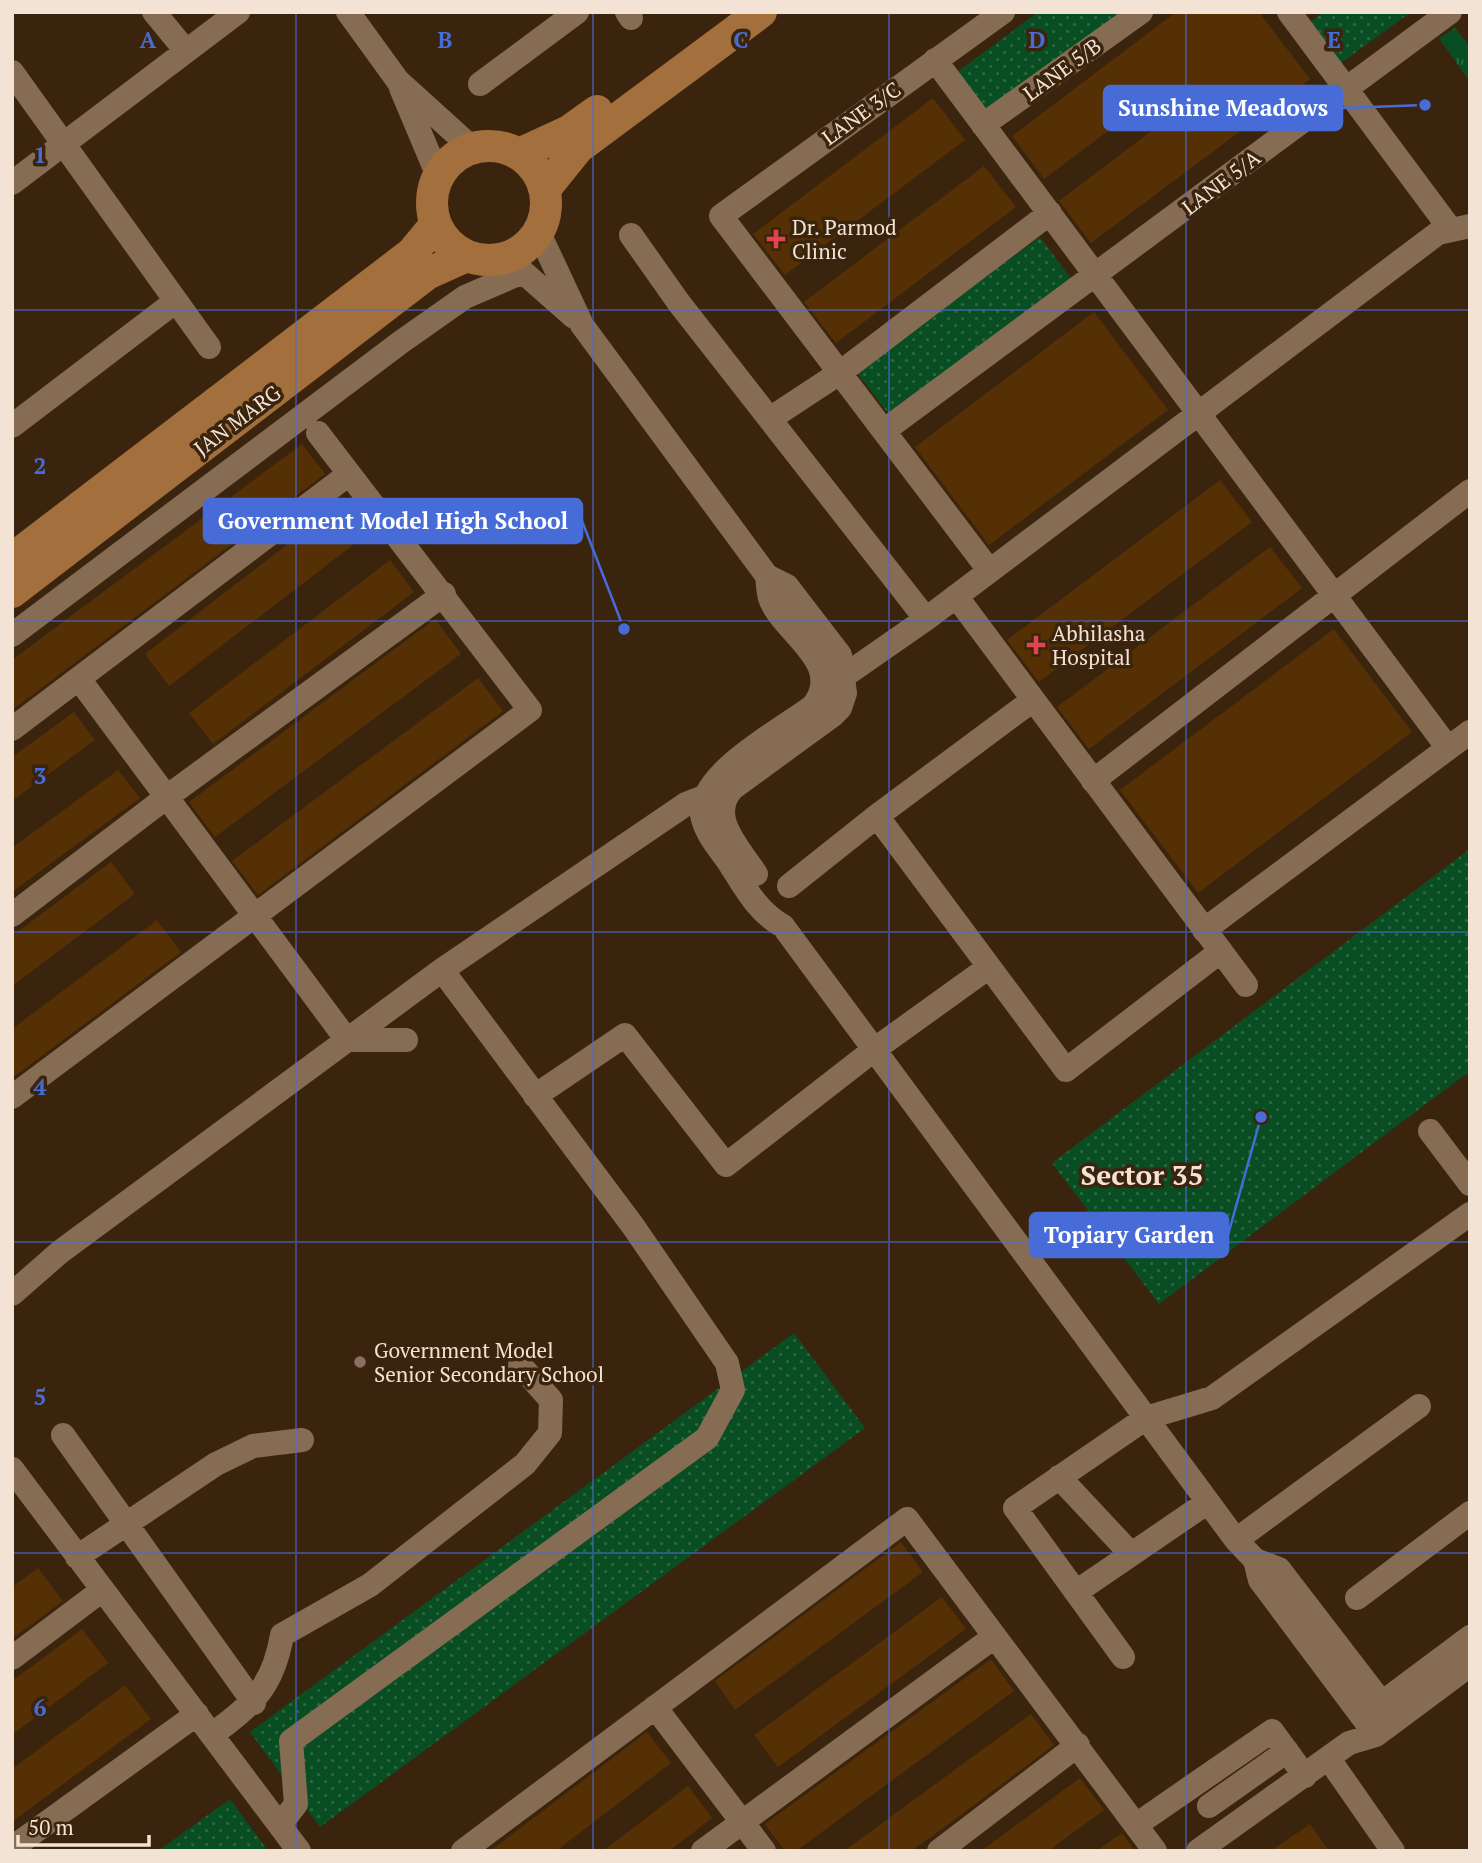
<svg xmlns="http://www.w3.org/2000/svg" width="1482" height="1863" font-family="'PT Serif',serif">
  <defs>
    <pattern id="grass-tufts" width="24" height="20" patternUnits="userSpaceOnUse" patternTransform="scale(1.75)"><rect width="24" height="20" fill="#094e23"/><path d="M3 7l-1-3M5 7V3M7 7l1-3M15 17l-1-3M17 17v-4M19 17l1-3" fill="none" stroke="#2d6742"/></pattern>
    <pattern id="park-dots" width="8" height="8" patternUnits="userSpaceOnUse" patternTransform="scale(1.75)"><rect width="8" height="8" fill="#094e23"/><path d="M2 2h.1M6 6h.1" fill="none" stroke="#2d6742" stroke-width="1.8" stroke-linecap="round"/></pattern>
  </defs>
  <rect width="100%" height="100%" fill="#3b240e"/>
  <path fill="url(#grass-tufts)" d="M1455 28 1470 47V82L1439 38Z"/>
  <path fill="url(#park-dots)" d="M1038 12H1128L988 115 956 73Z
    M1323 12H1411L1341 63 1311 21Z
    M1040 237 1072 280 888 413 856 371Z
    M1470 849V1071L1159 1304 1052 1163Z
    M794 1333 865 1428 320 1827 250 1732Z
    M230 1799 268 1851H158Z"/>
  <path fill="#553004" d="M1176 12H1259L1310 79 1091 243 1059 201 1179 110 1163 90 1044 179 1012 136Z
    M933 98 965 140 785 275 753 234Z
    M984 166 1016 207 836 343 804 302Z
    M1094 312 1168 410 989 545 915 447Z
    M302 444 325 474 12 710V660Z
    M1220 480 1252 522 1039 682 1007 640Z
    M345 500 370 532 169 686 145 654Z
    M1270 547 1302 588 1089 749 1057 707Z
    M390 560 414 592 213 744 189 713Z
    M435 619 461 654 215 837 189 802Z
    M1334 629 1412 732 1198 893 1120 790Z
    M478 678 503 711 258 895 232 861Z
    M74 712 95 740 12 801V757Z
    M118 770 140 798 12 892V848Z
    M111 862 135 894 12 986V936Z
    M157 920 181 952 12 1078V1029Z
    M901 1542 923 1572 735 1710 715 1681Z
    M38 1568 63 1601 12 1639V1587Z
    M942 1597 966 1629 778 1767 754 1735Z
    M82 1629 108 1663 12 1735V1681Z
    M991 1659 1014 1691 796 1851H785L765 1824Z
    M125 1685 151 1719 12 1822V1769Z
    M1031 1714 1054 1745 942 1829 911 1851H844Z
    M647 1732 671 1763 556 1851H490Z
    M1080 1778 1104 1810 1085 1824 1048 1851H981Z
    M688 1786 712 1818 694 1832 669 1851H603Z
    M1310 1824 1329 1851H1271Z
    M1122 1833 1135 1851H1097L1113 1839Z"/>
  <g fill="none" stroke-linecap="round" stroke-linejoin="round">
    <path stroke="#876c54" stroke-width="24" d="M154 12 186 51
      M348 12 398 81 472 148
      M627 12 631 18
      M1289 12 1451 230
      M935 60 1448 748
      M12 72 209 347
      M480 84 577 12
      M401 88 438 176
      M983 125 1141 12
      M12 183 238 12
      M539 233 582 325 767 576 787 586 840 655 845 693 840 708 833 715 733 788C706 816 740 849 756 874
      M631 235 679 303 926 619
      M507 258 574 317
      M771 418 841 372 1050 213
      M12 426 176 301
      M885 430 1450 12
      M989 570 721 216 1003 12
      M767 576C768 583 768 592 770 598 781 632 847 663 813 706 784 728 697 774 702 815 705 832 718 847 728 861 744 886 757 912 783 926L1236 1540 1255 1560 1279 1569 1395 1720
      M956 596 1246 985
      M12 635 401 342 465 297 523 272
      M79 679 347 1040H406
      M834 683 926 619 1438 233 1470 226
      M1033 700 877 816 1066 1070 1221 951
      M12 729 349 474
      M1093 781 1470 491
      M789 886 877 816
      M12 915 168 796 444 594
      M1204 930 1470 732
      M535 1096 625 1035 726 1165 875 1049 989 967
      M12 1097 530 710 318 433
      M1430 1131 1470 1184
      M12 1294 60 1252 442 970 686 804 704 797 723 800
      M63 1435 254 1703
      M12 1469 299 1851
      M1059 1477 1131 1554
      M1236 1540 1419 1406
      M77 1557 216 1464 253 1446 302 1440
      M1255 1560 1260 1580 1376 1735
      M1076 1592 1208 1502
      M1357 1598 1470 1513
      M1123 1657 1015 1508 1146 1418 1212 1398 1470 1214
      M12 1658 101 1591
      M655 1707 764 1851
      M1371 1711 1470 1637
      M213 1734C253 1704 273 1687 282 1635L370 1585 525 1464 550 1433 551 1400 520 1365
      M1329 1759 1393 1851
      M1209 1806 1287 1751
      M280 1825 296 1804 291 1741 707 1438 733 1390 727 1363 633 1226 442 970
      M1136 1825 1272 1731 1305 1776
      M12 1848 197 1714
      M463 1851 907 1519 1155 1851
      M703 1851 994 1637
      M939 1851 1078 1745
      M1198 1851 1349 1743 1376 1735 1470 1665"/>
    <path stroke="#a36f3c" stroke-width="32" d="M432 203a57 57 0 1 1 114 0a57 57 0 1 1-114 0Z
      M519 154 569 131 597 111
      M545 189 578 148 761 12
      M12 559 412 253 436 224
      M12 592 427 274 467 256"/>
  </g>
  <path fill="none" stroke="#486cd7" stroke-width="2" stroke-opacity="0.55" d="M296 12V1851M593 12V1851M889 12V1851M1186 12V1851M12 310H1470M12 621H1470M12 932H1470M12 1242H1470M12 1553H1470"/>
  <g fill="#e0444e" stroke="#3b240e" stroke-width="2.5">
    <path d="M772.5 228.5h7v7h7v7h-7v7h-7v-7h-7v-7h7z"/>
    <path d="M1032.5 634.5h7v7h7v7h-7v7h-7v-7h-7v-7h7z"/>
  </g>
  <circle fill="#8d6e63" stroke="#3b240e" stroke-width="2.5" cx="360" cy="1362" r="7"/>
  <g text-anchor="middle" dominant-baseline="central" stroke-width="7" stroke-linejoin="round" paint-order="stroke">
    <g font-size="21" fill="#f2e3d5" stroke="#3b240e">
      <text transform="translate(1062 69) rotate(-36)">LANE 5/B</text>
      <text transform="translate(861 113) rotate(-36)">LANE 3/C</text>
      <text transform="translate(1221 182) rotate(-37)">LANE 5/A</text>
      <text transform="translate(237 420) rotate(-37)">JAN MARG</text>
    </g>
    <g font-size="21" fill="#f2e3d5" stroke="#3b240e" text-anchor="start">
      <text x="792" y="227">Dr. Parmod<tspan x="792" dy="24">Clinic</tspan></text>
      <text x="1052" y="633">Abhilasha<tspan x="1052" dy="24">Hospital</tspan></text>
      <text x="374" y="1350">Government Model<tspan x="374" dy="24">Senior Secondary School</tspan></text>
    </g>
    <g font-size="28" font-weight="bold" fill="#f2e3d5" stroke="#3b240e">
      <text x="1142" y="1174">Sector 35</text>
    </g>
  </g>
  <g font-size="23" text-anchor="middle" font-weight="bold" fill="#486cd7" stroke="#3b240e" stroke-width="7" stroke-linejoin="round" paint-order="stroke">
    <text x="148" y="48">A</text>
    <text x="445" y="48">B</text>
    <text x="741" y="48">C</text>
    <text x="1037" y="48">D</text>
    <text x="1334" y="48">E</text>
    <text x="40" y="163">1</text>
    <text x="40" y="474">2</text>
    <text x="40" y="784">3</text>
    <text x="40" y="1095">4</text>
    <text x="40" y="1405">5</text>
    <text x="40" y="1716">6</text>
  </g>
  <path fill="none" stroke="#486cd7" stroke-width="2.5" d="M1425 105L1342 108M624 629L582 521M1261 1117L1228 1235"/>
  <g fill="#486cd7" stroke="#3b240e" stroke-width="2.5">
    <circle cx="1425" cy="105" r="7"/>
    <circle cx="624" cy="629" r="7"/>
    <circle cx="1261" cy="1117" r="7"/>
  </g>
  <g fill="#486cd7" stroke="#486cd7" stroke-width="2.5">
    <rect x="1104" y="86" width="238" height="44" rx="7"/>
    <rect x="204" y="499" width="378" height="44" rx="7"/>
    <rect x="1030" y="1213" width="198" height="44" rx="7"/>
  </g>
  <g font-size="23" text-anchor="middle" font-weight="bold" fill="#fff">
    <text x="1223" y="116">Sunshine Meadows</text>
    <text x="393" y="529">Government Model High School</text>
    <text x="1129" y="1243">Topiary Garden</text>
  </g>
  <rect width="1482" height="1863" fill="none" stroke="#f2e3d5" stroke-width="28"/>
  <path d="M18 1835v10h131v-10" fill="none" stroke="#f2e3d5" stroke-width="3.5"/>
  <text x="28" y="1835" font-size="21" fill="#f2e3d5" stroke="#3b240e" stroke-width="5" paint-order="stroke">50 m</text>
</svg>
